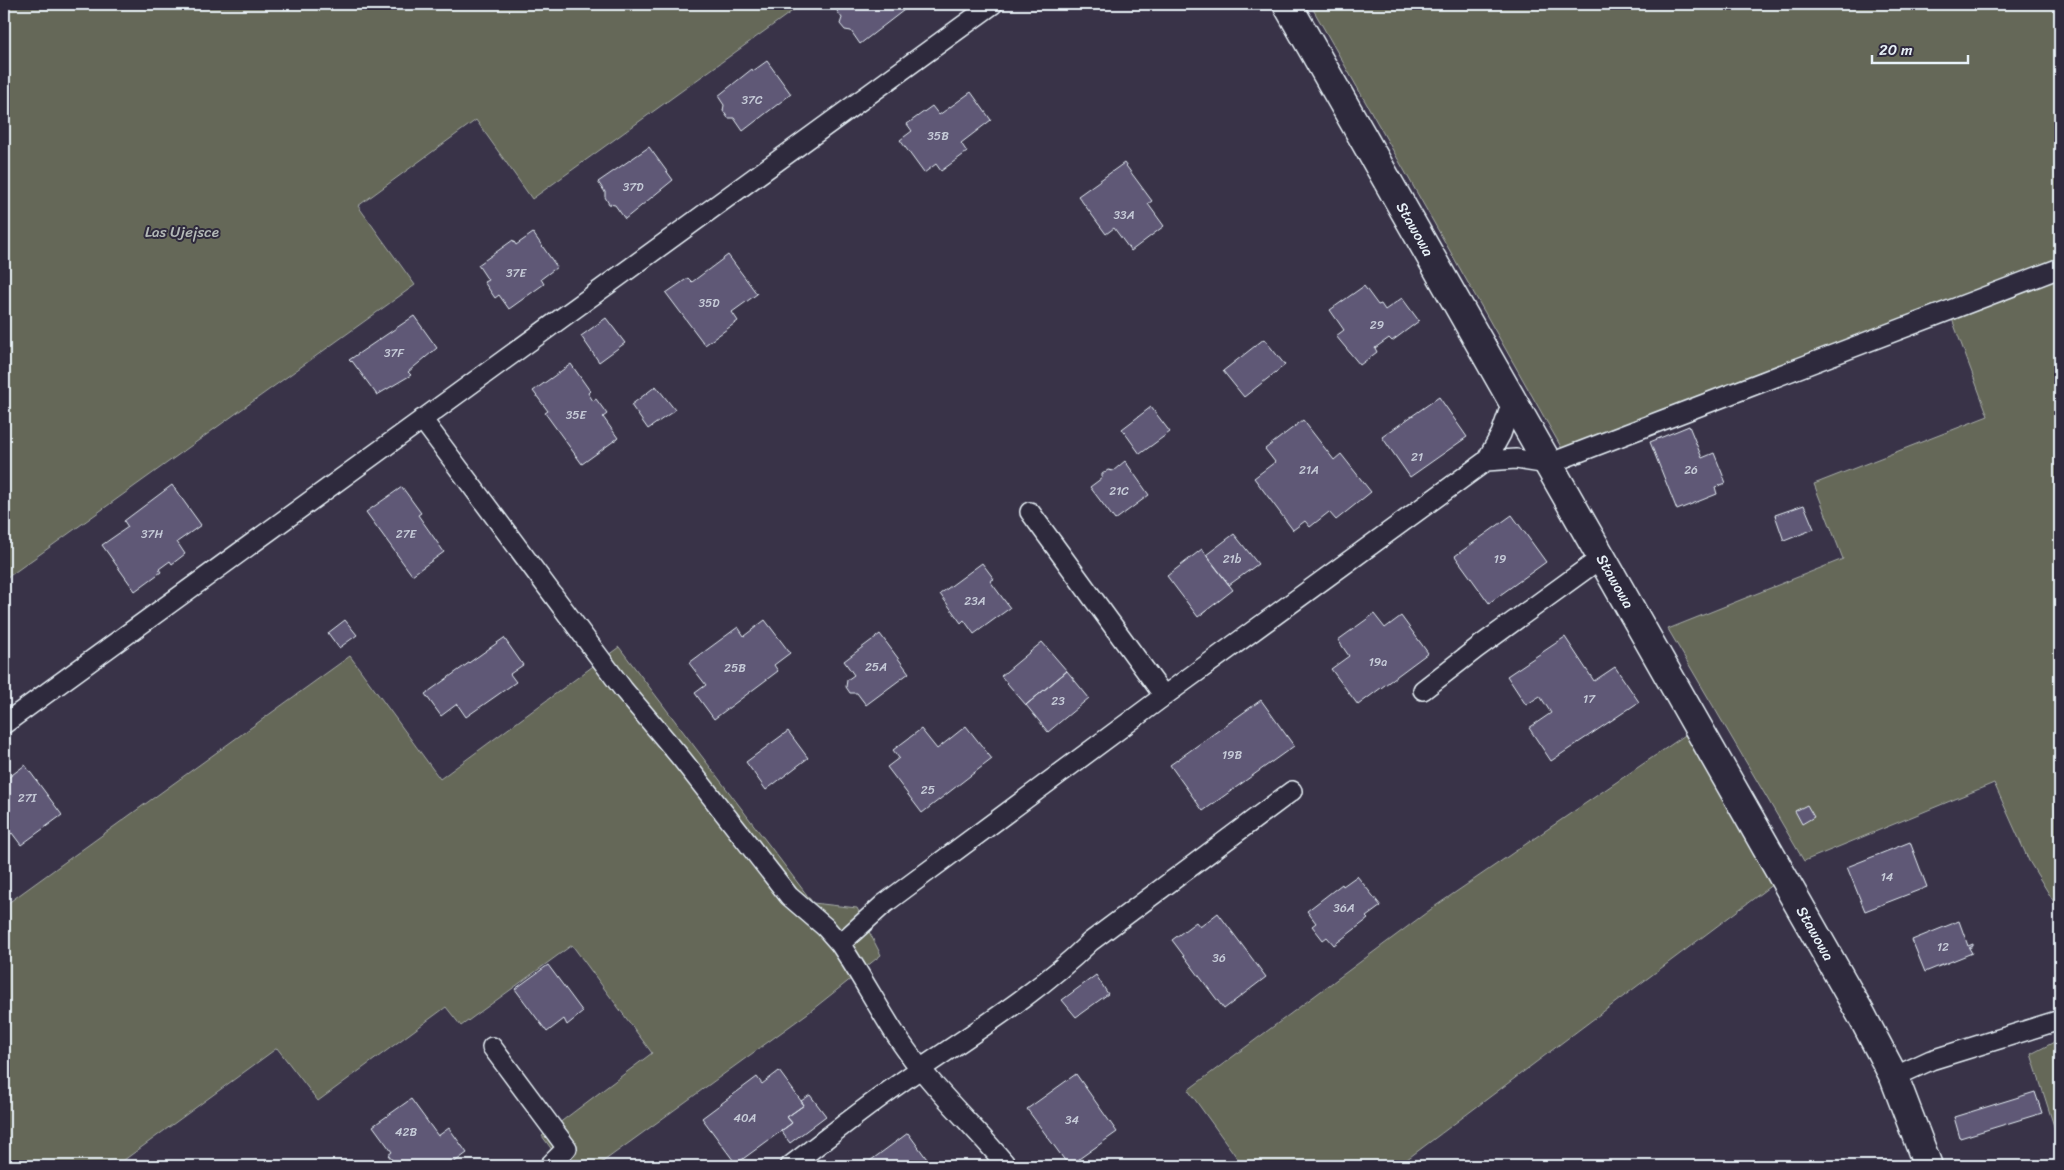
<svg xmlns="http://www.w3.org/2000/svg" width="2064" height="1170" font-family="Sriracha,sans-serif">
  <rect width="100%" height="100%" fill="#393348"/>
  <filter id="ink" filterUnits="userSpaceOnUse"><feTurbulence type="fractalNoise" baseFrequency=".02" numOctaves="2"/><feDisplacementMap in="SourceGraphic" scale="10" xChannelSelector="R" yChannelSelector="G"/><feConvolveMatrix kernelMatrix="1 2 1 2 8 2 1 2 1" color-interpolation-filters="sRGB"/></filter>
  <g filter="url(#ink)">
    <path fill="#656759" stroke="#a6aca8" d="M4 4H802L532 199 476 120 358 206 415 285 4 580Z
      M1310 4H2060V912L2029 861 1994 783 1804 861 1668 629 1843 559 1814 484 1988 416 1952 319 1569 461Z
      M619 647 813 903 857 908 881 955 808 1013 597 1166H564L542 1136 652 1053 572 945 461 1026 446 1007 318 1101 277 1048 116 1166H4V906L350 656 440 779Z
      M1694 729 1777 881 1398 1166H1243L1188 1090 1434 907Z
      M2060 1039V1145L2031 1054Z"/>
    <path fill="#5f5976" stroke="#e8f1f8" d="M841 4H906L908 7 860 44 851 31 845 30 840 24 842 18 835 8Z
      M767 61 791 94 743 131 734 118H728L723 111 724 105 718 96 752 69 753 71Z
      M971 92 991 120 961 143 967 152 941 171 936 164 924 173 900 140 912 131 907 124 932 106 939 115Z
      M649 147 673 180 625 219 615 205 609 204 605 197V192L598 182Z
      M1124 163 1152 201 1148 204 1164 226 1131 251 1114 228 1106 234 1078 196Z
      M533 233 557 267 541 279 544 284 509 309 499 295 495 298 484 282 488 280 478 265 513 240 516 245Z
      M728 255 757 294 732 312 738 321 705 345 666 293 688 278 692 282Z
      M1364 286 1378 305 1381 304 1385 310 1402 298 1419 321 1392 341 1389 338 1375 348 1377 352 1360 365 1336 336 1344 330 1330 310Z
      M414 316 437 348 408 372 411 375 377 395 352 361 351 362 349 360Z
      M606 318 625 343 599 362 581 336Z
      M1264 339 1285 365 1244 397 1223 371Z
      M571 364 590 391 588 393 593 401 596 399 607 414 603 417 618 438 582 464 545 413 548 411 533 391Z
      M656 386 675 410 648 429 631 405Z
      M1439 397 1467 437 1410 477 1382 437Z
      M1151 407 1170 432 1140 454 1122 429Z
      M1303 420 1334 460 1341 454 1371 492 1336 520 1329 512 1310 527 1305 521 1293 530 1254 478 1275 462 1265 449Z
      M1689 426 1702 458 1714 453 1726 483 1715 487 1717 494 1677 510 1650 442Z
      M1125 461 1149 495 1115 520 1090 487 1102 478V474L1108 470 1113 471Z
      M172 485 201 525 177 542 185 554 172 564 170 561 159 569 161 572 135 591 102 545 128 527 124 521Z
      M402 487 421 513 418 515 444 552 412 575 366 512Z
      M1804 505 1814 529 1784 541 1775 515Z
      M1512 515 1546 562 1489 603 1455 556Z
      M1234 534 1258 564 1229 585 1206 555Z
      M1202 549 1233 590 1198 617 1167 576Z
      M982 563 994 579 990 581 1010 608 974 634 964 620 961 623 940 594Z
      M1374 614 1385 628 1401 616 1428 653 1358 705 1331 669 1349 656 1338 640Z
      M345 620 357 635 339 648 328 633Z
      M765 620 790 653 774 665 778 671 714 719 695 693 706 685 689 663 738 627 744 636Z
      M880 634 909 673 866 705 857 693H850L846 687 847 680 854 675 844 661Z
      M1565 637 1594 681 1615 667 1639 702 1551 761 1529 728 1551 713 1540 696 1526 705 1507 676Z
      M504 638 523 665 510 674 516 682 466 717 457 704 441 716 425 694Z
      M1042 642 1067 671 1026 705 1001 676Z
      M1067 671 1089 698 1048 732 1026 705Z
      M1261 700 1294 746 1203 811 1170 765Z
      M966 726 992 759 922 813 887 767 899 758 893 750 921 729 937 749Z
      M788 731 808 758 766 790 746 762Z
      M25 765 62 815 21 845 12 833 4 840V781Z
      M1807 805 1814 817 1802 824 1795 811Z
      M1910 842 1927 887 1865 911 1847 867Z
      M1357 876 1381 906 1366 917 1368 919 1334 945 1327 937 1323 940 1312 926 1316 923 1307 911 1342 884 1343 886Z
      M1218 913 1266 977 1224 1009 1172 940 1196 922 1200 927Z
      M1959 921 1968 946 1973 944V946L1969 948 1972 953 1925 972 1912 940Z
      M548 965 583 1012 567 1025 564 1019 547 1032 515 989Z
      M1096 975 1108 994 1076 1017 1062 1000Z
      M779 1071 804 1105 787 1117 792 1123 736 1164 702 1118 757 1077 762 1084Z
      M1076 1074 1117 1132 1069 1166 1027 1109Z
      M2035 1092 2042 1113 1960 1138 1954 1117Z
      M810 1095 826 1116 790 1143 781 1131 792 1123 787 1117 804 1105 801 1101Z
      M411 1099 438 1136 449 1128 467 1153 449 1166H397L388 1155 392 1152 373 1126Z
      M908 1133 932 1166H863Z"/>
    <g fill="none" stroke-linecap="round" stroke-linejoin="round">
      <g stroke="#e8f1f8" stroke-width="22">
        <path id="service" d="M422 419 623 689 681 758 789 896 825 927 840 944
          M1486 461 1516 459 1548 464 2060 268
          M1030 512 1164 696
          M1423 690 1477 648 1601 558
          M4 724 993 4
          M492 1047 567 1148 549 1166
          M1894 1077 1931 1060 2060 1020
          M790 1166C834 1133 876 1098 922 1068 979 1029 1040 991 1090 942L1292 791
          M1007 1166C980 1133 948 1103 921 1069 889 1031 868 985 840 944L884 904 1164 696 1486 461 1501 434 1512 402"/>
      </g>
      <g stroke="#e8f1f8" stroke-width="31">
        <g id="minor">
          <path id="s1" d="M1287 4 1862 1016 1894 1077 1928 1166"/>
        </g>
      </g>
      <use href="#service" stroke="#2f2a3d" stroke-width="19"/>
      <use href="#minor" stroke="#2f2a3d" stroke-width="28"/>
    </g>
  </g>
  <g text-anchor="middle" dominant-baseline="central" stroke-width="4" stroke-linejoin="round" paint-order="stroke">
    <g font-size="12" fill="#c6cbd8">
      <text x="752" y="100">37C</text>
      <text x="938" y="136">35B</text>
      <text x="633" y="187">37D</text>
      <text x="1124" y="215">33A</text>
      <text x="516" y="273">37E</text>
      <text x="709" y="303">35D</text>
      <text x="1377" y="325">29</text>
      <text x="394" y="353">37F</text>
      <text x="576" y="415">35E</text>
      <text x="1417" y="457">21</text>
      <text x="1309" y="470">21A</text>
      <text x="1691" y="470">26</text>
      <text x="1119" y="491">21C</text>
      <text x="152" y="534">37H</text>
      <text x="406" y="534">27E</text>
      <text x="1232" y="559">21b</text>
      <text x="1500" y="559">19</text>
      <text x="975" y="601">23A</text>
      <text x="1378" y="662">19a</text>
      <text x="876" y="667">25A</text>
      <text x="735" y="668">25B</text>
      <text x="1589" y="699">17</text>
      <text x="1058" y="701">23</text>
      <text x="1232" y="755">19B</text>
      <text x="928" y="790">25</text>
      <text x="27" y="798">27I</text>
      <text x="1887" y="877">14</text>
      <text x="1344" y="908">36A</text>
      <text x="1943" y="947">12</text>
      <text x="1219" y="958">36</text>
      <text x="745" y="1118">40A</text>
      <text x="1072" y="1120">34</text>
      <text x="406" y="1132">42B</text>
    </g>
    <g font-size="15" fill="#e8f1f8" stroke="#2f2a3d">
      <text stroke="none"><textPath href="#s1" startOffset="259">Stawowa</textPath></text>
      <text stroke="none"><textPath href="#s1" startOffset="664">Stawowa</textPath></text>
      <text stroke="none"><textPath href="#s1" startOffset="1069">Stawowa</textPath></text>
    </g>
    <g font-size="15" fill="#b4bab8" stroke="#2f2a3d">
      <text x="182" y="232">Las Ujejsce</text>
    </g>
  </g>
  <rect width="2064" height="1170" fill="none" stroke="#2f2a3d" stroke-width="20"/>
  <rect x="10" y="10" width="2044" height="1150" fill="none" stroke="#e8f1f8" stroke-width="2" filter="url(#ink)"/>
  <path d="M1872 55v8h96v-8" fill="none" stroke="#e8f1f8" stroke-width="2.5"/>
  <text x="1879" y="55" font-size="15" fill="#e8f1f8" stroke="#2f2a3d" stroke-width="4" paint-order="stroke">20 m</text>
</svg>
